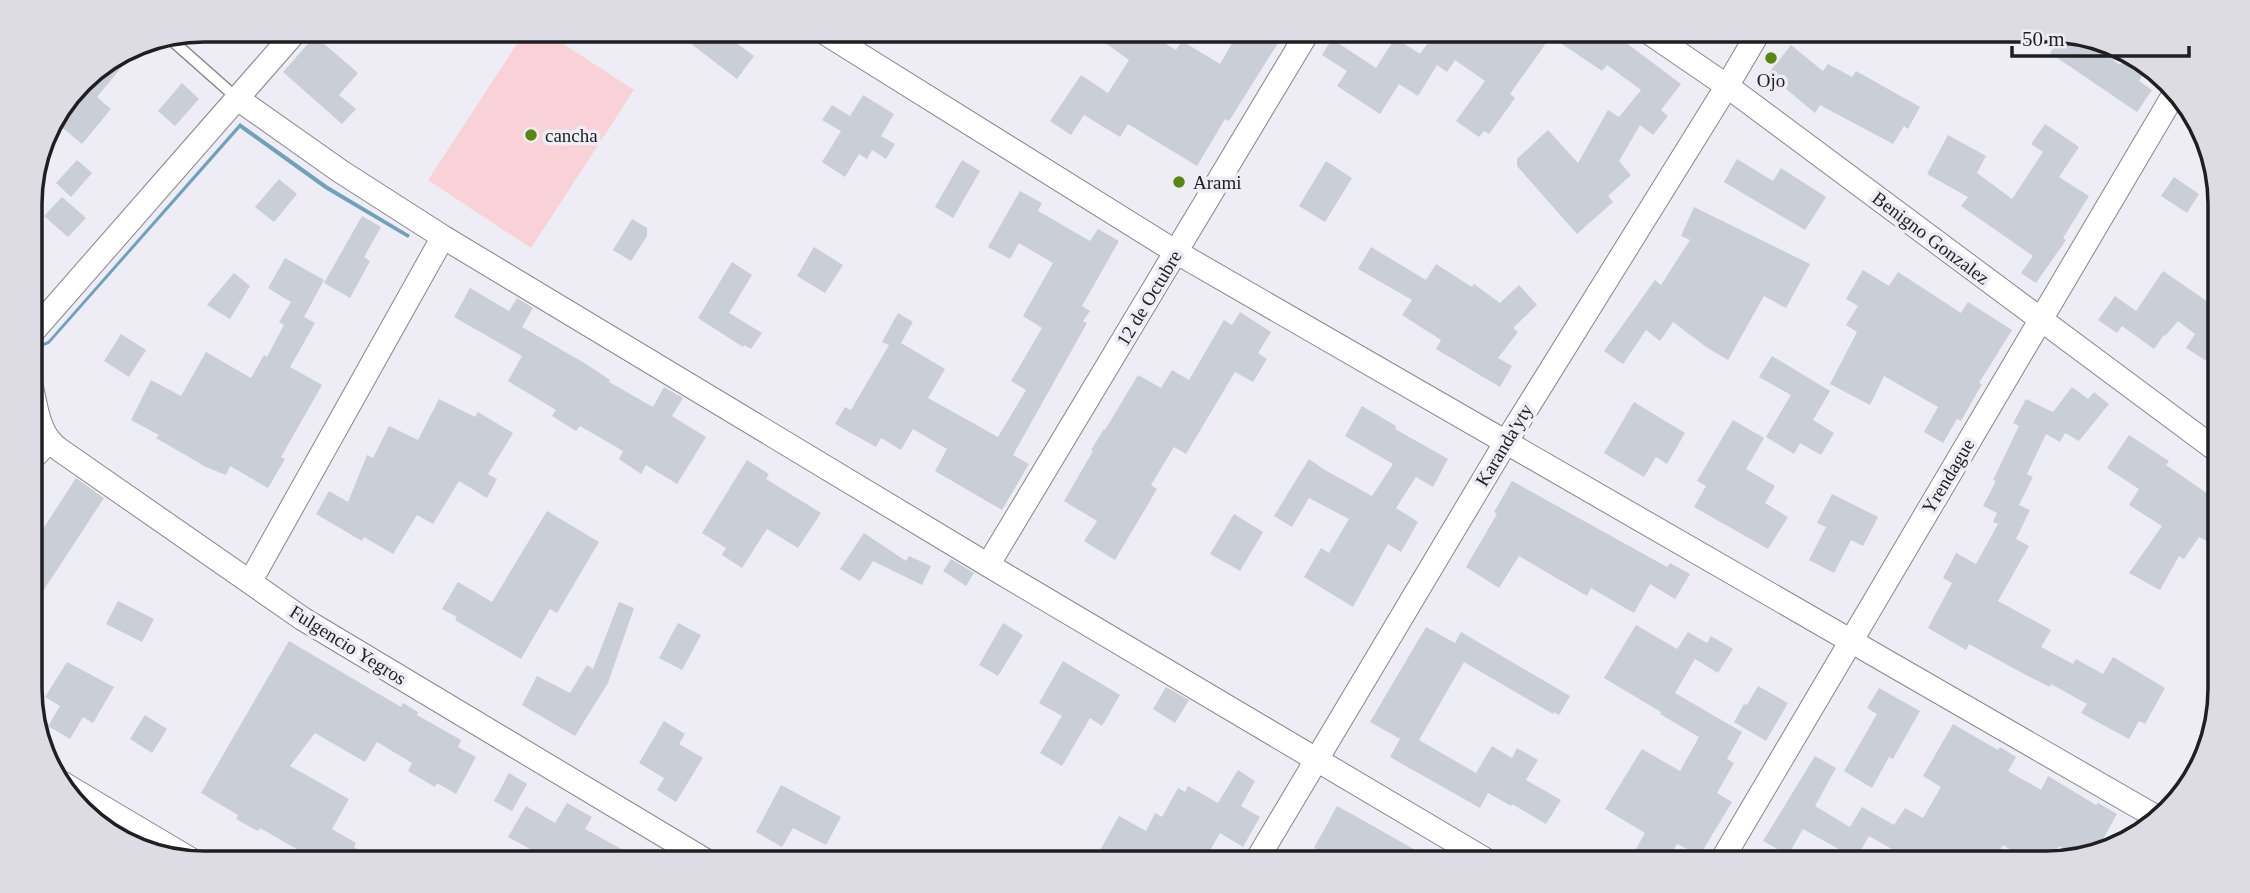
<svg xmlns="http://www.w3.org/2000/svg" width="2250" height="893" font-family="'Times New Roman',serif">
  <rect width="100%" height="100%" fill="#eeecf5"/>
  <path fill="#f9d2d8" d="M526 30H542L634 90 531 248 428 180Z"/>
  <path fill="#70a1bb" d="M240 123 328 186 410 235 408 238 325 189 240 128 49 344 33 350 31 348 48 341Z"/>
  <path fill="#caced6" d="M673 30H744L735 42 754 56 737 79Z
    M1087 30H1143L1176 50 1182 41 1220 64 1240 30H1256L1278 43 1229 121 1225 119 1197 166 1128 124 1120 137 1084 115 1071 135 1050 121 1081 75 1108 93 1129 60Z
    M1437 30H1536L1549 39 1519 81 1510 94 1515 98 1489 134 1484 131 1479 137 1456 121 1485 81 1455 60 1447 72 1437 65 1418 96 1399 84 1380 114 1337 86 1347 71 1322 55 1332 39 1376 68 1395 38 1420 54Z
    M1567 30H1609L1681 84 1661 110 1668 116 1653 135 1640 125 1619 161 1631 175 1608 196 1613 202 1577 234 1517 166V159L1548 130 1578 163 1608 110 1619 117 1641 90 1607 65 1602 71 1559 42Z
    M2064 33 2079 35 2120 65 2126 55 2146 68 2139 81 2152 90 2137 112 2050 53Z
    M315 36 358 73 339 95 356 109 342 124 283 72Z
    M137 43 139 46 97 97 111 109 82 144 53 120 95 70Z
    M1791 45 1823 71 1828 64 1852 77 1856 71 1920 107 1908 129 1904 126 1893 144 1820 105 1815 113 1768 74Z
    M182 83 199 99 175 126 158 111Z
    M863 95 894 114 881 136 895 144 886 159 872 150 867 159 859 154 845 177 822 162 841 131 822 120 832 105 850 116Z
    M2045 124 2079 147 2059 177 2089 196 2063 238 2066 240 2036 283 2021 273 2033 256 1961 206 1968 197 1927 174 1948 135 1986 156 1977 173 2012 199 2043 152 2031 144Z
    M1737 159 1773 181 1781 168 1826 197 1805 230 1724 182Z
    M77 160 92 173 71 197 56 183Z
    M962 160 980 171 953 218 935 207Z
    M1326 161 1352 178 1325 222 1299 206Z
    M2174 177 2199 194 2187 213 2161 196Z
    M279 179 297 194 274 222 255 207Z
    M1020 191 1042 203 1038 211 1090 241 1098 229 1119 241 1082 306 1090 311 1083 321 1087 323 1013 455 1029 464 1002 510 935 471 947 449 913 429 901 450 881 438 876 447 835 424 845 407 851 410 889 345 882 342 898 313 913 322 901 343 945 369 928 398 998 437 1026 390 1011 381 1042 328 1023 316 1053 263 1019 243 1010 259 988 247Z
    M62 197 86 218 68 237 44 216Z
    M1694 207 1810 264 1786 308 1764 296 1728 360 1706 347 1673 322 1660 341 1646 330 1623 364 1604 351 1655 280 1661 285 1690 240 1681 236Z
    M362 216 381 227 364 257 370 261 350 298 324 283Z
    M632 219 647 228V236L631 261 613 250Z
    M814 247 843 265 825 293 797 276Z
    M1371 247 1426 280 1436 264 1472 287 1474 284 1500 303 1519 285 1537 305 1513 328 1518 332 1498 358 1512 366 1500 387 1436 349 1441 340 1402 315 1412 300 1358 269Z
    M285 258 324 280 304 317 315 323 290 367 322 385 281 457 285 459 268 488 230 466 226 475 206 467 156 438 159 435 131 420 151 380 181 396 206 352 251 378 264 355 267 357 284 325 279 322 291 302 268 288Z
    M732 262 752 275 729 313 762 333 751 349 744 345 743 347 698 318Z
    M1863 270 1889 286 1898 272 1961 313 1968 302 2012 330 1979 383 1982 384 1961 421 1957 419 1943 443 1924 432 1938 407 1884 376 1870 405 1830 384 1857 332 1846 325 1858 306 1846 299Z
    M2163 271 2217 308 2216 367 2186 348 2195 334 2178 321 2165 336 2164 335 2154 349 2122 326 2117 333 2098 320 2115 296 2136 311Z
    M234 273 250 286 230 319 207 305Z
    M470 288 509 311 517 298 533 308 522 327 586 364 610 380 609 382 653 407 664 387 683 398 672 416 706 437 677 484 646 465 641 474 619 459 623 451 580 426 576 431 552 416 556 410 508 381 522 356 454 317Z
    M1240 312 1271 332 1258 353 1267 359 1253 382 1235 372 1186 454 1174 447 1151 485 1157 489 1115 560 1084 541 1097 521 1064 501 1093 451 1091 450 1104 429 1105 430 1138 375 1161 388 1172 370 1189 380 1224 320 1232 325Z
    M121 334 146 350 129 377 104 361Z
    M1772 356 1830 391 1813 420 1834 433 1821 455 1800 443 1794 454 1766 437 1791 395 1759 377Z
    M2072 387 2088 399 2094 392 2109 404 2079 441 2065 433 2060 442 2046 434 2027 474 2033 477 2019 505 2030 510 2016 539 2029 546 1998 601 2051 630 2041 647 2073 664 2076 659 2103 674 2113 657 2165 688 2145 724 2139 721 2129 739 2081 713 2087 704 2051 684 2050 687 2026 675 1969 644 1966 650 1928 628 1952 583 1943 578 1956 553 1976 564 1998 524 1993 522 1997 513 1983 506 1996 481 1993 480 2019 426 2013 423 2026 399 2053 412Z
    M439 399 475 417 478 412 513 433 488 474 497 479 487 498 459 481 433 524 417 515 393 554 364 537 362 541 316 514 329 491 348 502 367 455 373 458 389 426 418 440Z
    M1634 402 1685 433 1667 464 1656 457 1644 477 1604 453Z
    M1362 406 1396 426 1395 429 1448 459 1433 487 1416 477 1396 508 1418 522 1401 552 1388 544 1353 607 1304 577 1321 548 1329 553 1349 519 1309 498 1292 527 1274 516 1309 459 1325 470 1372 496 1393 464 1345 436Z
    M1733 420 1764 438 1746 469 1775 486 1765 503 1788 517 1768 549 1694 507 1706 486 1697 481Z
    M2129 435 2169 461 2166 465 2214 498V545L2199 537 2184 559 2179 556 2160 590 2129 573 2162 526 2129 505 2139 489 2107 468Z
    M747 460 769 474 766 479 821 513 798 548 767 529 742 568 722 555 726 548 702 533Z
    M76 478 104 498 32 608V546Z
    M1512 481 1667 567 1670 563 1690 574 1675 599 1650 584 1634 613 1591 588 1587 596 1519 556 1499 588 1466 567 1497 514 1494 512Z
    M1832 494 1878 517 1863 546 1851 540 1834 573 1809 560 1826 527 1817 523Z
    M547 511 599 542 557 613 550 609 521 659 455 620 457 617 442 609 458 582 492 602Z
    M1234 514 1263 532 1240 571 1210 554Z
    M864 533 906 561 909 556 931 566 922 585 873 561 860 581 840 569Z
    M951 559 974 573 966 586 943 571Z
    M118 601 154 619 142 642 106 624Z
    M619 602 634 608 608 683 575 736 522 705 537 676 570 693 587 665 593 669Z
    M678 623 701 635 682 670 659 658Z
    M1003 623 1023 635 998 676 979 665Z
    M1636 625 1677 649 1688 632 1707 643 1711 636 1733 649 1718 673 1695 659 1675 693 1742 732 1727 759 1734 763 1717 793 1732 802 1700 855 1677 844 1666 863H1628L1645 833 1605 809 1642 749 1680 771 1699 737 1660 714 1661 712 1604 678Z
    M1426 627 1455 643 1461 632 1570 696 1559 715 1554 712 1553 714 1464 662 1419 740 1476 773 1492 746 1512 758 1517 748 1538 760 1526 780 1561 800 1546 824 1512 804 1511 806 1488 793 1480 808 1390 757 1400 739 1370 722Z
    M289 641 401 707 403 703 418 712 417 715 461 740 458 747 476 757 456 794 437 783 435 787 408 771 412 763 377 742 365 762 315 733 290 766 349 799 332 829 356 843 354 847 360 851 352 863H321L260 828 258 831 236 819 238 815 201 793Z
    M1063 661 1120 695 1102 726 1090 718 1062 766 1040 753 1062 716 1039 703Z
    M67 662 114 687 93 723 83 717 70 739 48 726 60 706 45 697Z
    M1758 686 1788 703 1766 741 1734 722 1744 704 1747 705Z
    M1166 687 1189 700 1175 723 1153 709Z
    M1879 688 1920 711 1893 759 1889 757 1872 788 1844 771 1877 714 1867 708Z
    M145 715 167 729 152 753 130 739Z
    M664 721 685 734 679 744 703 758 676 802 657 790 664 778 639 763Z
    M1953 724 1998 750 2000 747 2016 757 2008 771 2041 790 2048 776 2096 805 2098 803 2117 814 2098 848 2075 856 2059 846 2049 863H2033L2003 845 1992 863H1916L1869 836 1856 859 1803 829 1788 855 1763 841 1815 756 1836 768 1815 806 1850 827 1862 807 1894 825 1905 808 1923 818 1941 787 1923 776Z
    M1238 770 1255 781 1241 806 1260 817 1243 847 1220 833 1203 863H1093L1119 816 1146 831 1155 813 1162 817 1178 788 1185 792 1188 786 1218 803Z
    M509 773 527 784 512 811 494 801Z
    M781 785 841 817 826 845 793 828 782 847 756 832Z
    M567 803 592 817 585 829 647 863H539L543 856 508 837 526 806 555 823Z
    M1337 806 1366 822 1438 863H1362L1346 854 1342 863 1314 848Z"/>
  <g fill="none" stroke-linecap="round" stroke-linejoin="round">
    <g stroke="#87858d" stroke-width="13">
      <path id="lane" d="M168 37 238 99"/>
    </g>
    <g stroke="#87858d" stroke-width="25">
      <path id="street" d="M820 30 1176 252 2158 818
        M1645 30 1727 86 2215 449
        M238 99 340 171 443 237 988 565 1491 863
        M31 334 297 30
        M31 385C37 410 38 435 60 450L303 619 710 863
        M32 459 48 442
        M988 565 1309 30
        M250 582 443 237
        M62 783 195 862
        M1255 863 1506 442 1727 86 1760 30
        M1720 863 2177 89"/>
    </g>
    <use href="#lane" stroke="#fff" stroke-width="10"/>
    <use href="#street" stroke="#fff" stroke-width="23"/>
  </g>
  <g fill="#5a8614" stroke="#eeecf5" stroke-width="2.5">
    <circle cx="1771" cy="58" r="7"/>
    <circle cx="531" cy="135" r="7"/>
    <circle cx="1179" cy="182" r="7"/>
  </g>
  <g text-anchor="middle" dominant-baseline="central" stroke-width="7" stroke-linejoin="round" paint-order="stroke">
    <g font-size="19" fill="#1f1e21" stroke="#eeecf5" text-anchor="start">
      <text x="1771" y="80" text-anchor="middle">Ojo</text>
      <text x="545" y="135">cancha</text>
      <text x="1193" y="182">Arami</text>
    </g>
    <g font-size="19" fill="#1f1e21" stroke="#eeecf5">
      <text transform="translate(1931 238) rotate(37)">Benigno Gonzalez</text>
      <text transform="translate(1149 298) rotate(-59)">12 de Octubre</text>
      <text transform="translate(1504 445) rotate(-59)">Karanda'yty</text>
      <text transform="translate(1948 476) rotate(-59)">Yrendague</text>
      <text transform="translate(348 645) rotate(32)">Fulgencio Yegros</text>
    </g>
  </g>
  <path d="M0 0H2250V893H0ZM204 42H2046A162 162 0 0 1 2208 204V689A162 162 0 0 1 2046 851H204A162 162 0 0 1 42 689V204A162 162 0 0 1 204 42Z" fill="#dddce4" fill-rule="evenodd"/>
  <path fill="none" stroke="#1f1e21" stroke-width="3.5" d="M204 42H2046A162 162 0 0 1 2208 204V689A162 162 0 0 1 2046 851H204A162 162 0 0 1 42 689V204A162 162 0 0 1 204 42Z"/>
  <path d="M2012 46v10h177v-10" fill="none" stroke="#1f1e21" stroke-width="3.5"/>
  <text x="2022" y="46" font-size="21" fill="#1f1e21" stroke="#eeecf5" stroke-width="5" paint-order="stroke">50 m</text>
</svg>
